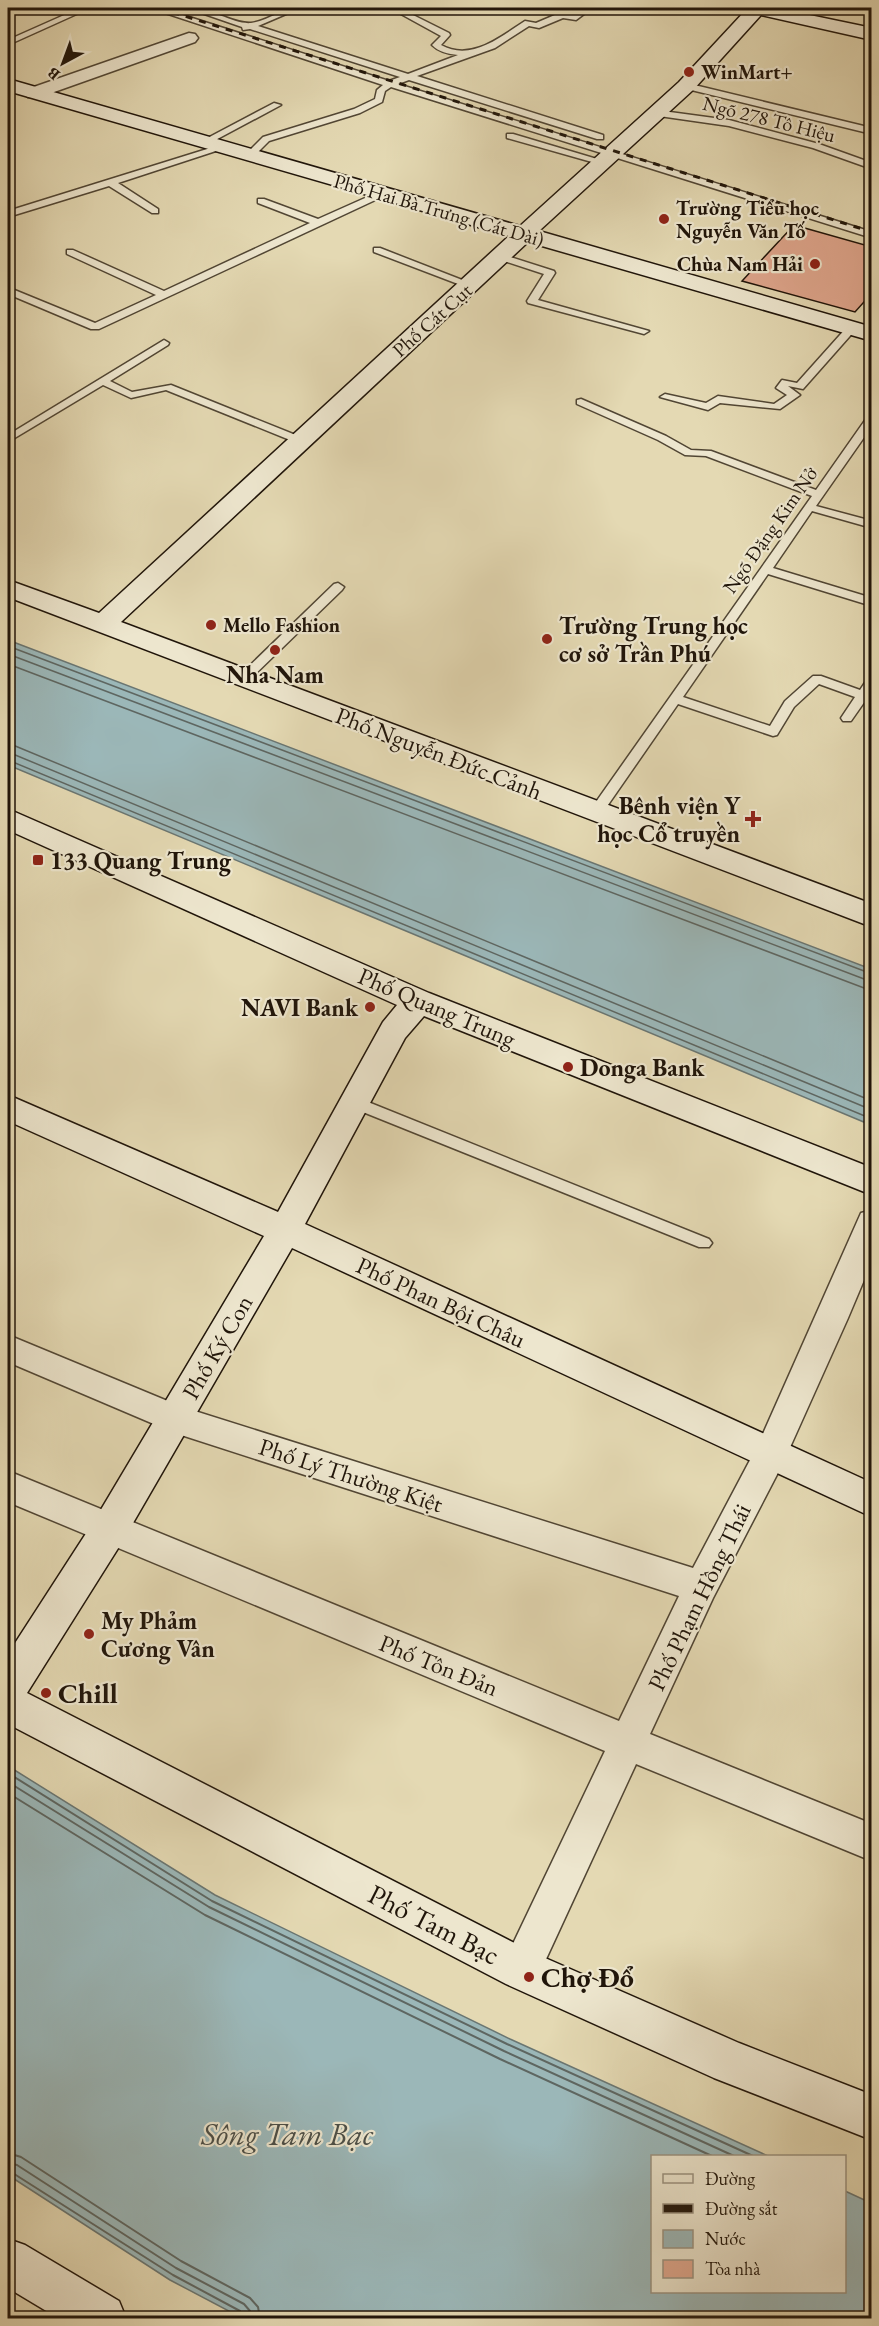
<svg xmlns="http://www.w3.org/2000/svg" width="879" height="2326" font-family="'EB Garamond',serif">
  <rect width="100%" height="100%" fill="#e4d9b3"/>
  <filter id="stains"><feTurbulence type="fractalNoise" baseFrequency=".00333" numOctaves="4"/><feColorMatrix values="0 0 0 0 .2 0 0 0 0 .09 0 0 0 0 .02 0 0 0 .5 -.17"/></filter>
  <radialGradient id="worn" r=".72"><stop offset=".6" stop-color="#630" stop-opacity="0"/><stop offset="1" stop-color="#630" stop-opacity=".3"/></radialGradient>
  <path fill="#9bb7b8" stroke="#6a7672" stroke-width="1.5" d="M8 640 871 969V1125L8 765Z
    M8 1766 215 1895 510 2039 768 2156H652V2292H844L845 2191 871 2203V2318H242L170 2280 8 2175Z"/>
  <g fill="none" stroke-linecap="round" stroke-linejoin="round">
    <path stroke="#5e6661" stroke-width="1.5" d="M8 646 872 974
      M8 654 872 982
      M8 664 872 991
      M8 743 872 1101
      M8 752 872 1110
      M8 760 872 1119"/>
    <path stroke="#5e6661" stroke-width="2" d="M8 1773 212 1901 507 2044 753 2156
      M8 1782 209 1907 504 2051 734 2156
      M8 1793 205 1915 500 2059 712 2156
      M8 2153 21 2157 181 2261 250 2298 258 2307 260 2318
      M8 2163 17 2165 176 2268 244 2304 250 2311 251 2318
      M8 2170 173 2275 240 2311 243 2318"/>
  </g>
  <path fill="#e0a78e" stroke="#20150a" stroke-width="1.5" d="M794 225 872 247V293L855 312 742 281Z"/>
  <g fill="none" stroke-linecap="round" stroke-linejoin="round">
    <g stroke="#514634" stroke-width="3">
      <path id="lane" d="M80 8H90L8 45V40Z
        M150 8H161L389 81 400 77 250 29 243 30 242 27 187 8C208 6 234 25 251 23 268 21 282 8 300 8L258 26 408 74 458 55C448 54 439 52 432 45L441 36 390 8H399L449 33 450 35 441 45C471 62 500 37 525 21L536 23 562 12 572 15 583 8H592L576 20 563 18 539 28 529 26 495 48 417 76 603 135V139H597L409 80 398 84 872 232V238L391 87 385 91 382 102 360 113 269 141 253 157H247V153L263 137 354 109 375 99 377 90 383 85Z
        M686 83 872 128V134L683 88V84Z
        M274 103 281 105 208 144 200 142Z
        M655 110 729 120 819 144 872 163V169L813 148 729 126 652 115 650 113Z
        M507 134H513L607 162 599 164 507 138Z
        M220 145 228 147 118 183 158 209V213H152L109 186 8 217V211Z
        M383 190 386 191V195L99 329H91L8 294V288L12 289 95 323 156 295 67 254V250H73L164 291 310 223 258 203V199H264L318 219Z
        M374 248H380L475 285 466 287 374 252Z
        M501 254 554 271 555 273 538 300 649 331 644 334 528 303 527 301 544 274 498 259V255Z
        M848 326 857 328 803 389 788 386 800 395 780 409 720 403 708 410 660 397 665 394 706 403 718 396 774 404 787 395 776 388 782 380 797 383Z
        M164 340 169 343 168 345 110 381 132 392 171 385 303 438V442H295L166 390 131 398 103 385 8 442V435Z
        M581 399 666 436 691 450 711 451 816 490 868 416 872 415V426L816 506 872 521V528L812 511 773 568 872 598V606L768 574 683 697 770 726 785 701 813 676H821L860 690 868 678 872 677V691L851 721H843L841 718 855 697 819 684 794 707 777 735 773 736 678 704 601 815H591L589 812 591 809 812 496 706 456 685 455 658 440 577 404V400Z
        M338 583 344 587 342 590 248 681H240V675L334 584Z
        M353 1096 709 1239 712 1243 709 1247H699L348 1106 346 1102 348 1098Z"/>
    </g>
    <g stroke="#514634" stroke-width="3">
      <path id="street" d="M189 33 195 34 198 38 195 42 40 97H28L25 93 28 89Z
        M872 1210V1261L848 1318 783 1463 713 1598 650 1734 872 1824V1861L636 1764 535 1983 521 1989 507 1983 501 1969 605 1751 8 1502V1471L619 1721 679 1596 175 1433 8 1362V1335L182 1407 693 1568 758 1445 857 1222 861 1213Z"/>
    </g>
    <g stroke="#20150a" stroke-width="3">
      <path id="secondary" d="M744 8H776L872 28V40L761 15 693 90 539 231 872 327V341L528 242 121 622 872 904V927L8 597V580L99 613 509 236 8 91V79L520 226 679 82 745 11Z
        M8 809 429 993 872 1168V1195L424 1016 405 1038 305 1224 872 1483V1517L292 1248 122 1542 27 1693 536 1954 739 2043 872 2095V2140L714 2078 506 1984 8 1724V1654L96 1518 264 1236 8 1121V1095L278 1212 383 1022 397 1005 8 830Z
        M8 2239 25 2245 119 2301 126 2318H58L8 2288Z"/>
    </g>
    <use href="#lane" fill="#ede6ce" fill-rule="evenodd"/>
    <use href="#street" fill="#ede6ce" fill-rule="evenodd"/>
    <use href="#secondary" fill="#ede6ce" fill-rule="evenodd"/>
    <path stroke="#20150a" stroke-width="3" stroke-dasharray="7 7" stroke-linecap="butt" d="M159 8 872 232"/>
  </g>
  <g fill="#8f2418" stroke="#ede6ce" stroke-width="2">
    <circle cx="689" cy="72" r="6"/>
    <circle cx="664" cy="219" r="6"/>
    <circle cx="815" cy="264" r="6"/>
    <circle cx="211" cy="625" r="6"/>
    <circle cx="547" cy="639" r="6"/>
    <circle cx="275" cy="650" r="6"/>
    <path d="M750 810h6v6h6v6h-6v6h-6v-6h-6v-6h6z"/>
    <rect x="32" y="854" width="12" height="12" rx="3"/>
    <circle cx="370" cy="1007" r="6"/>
    <circle cx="568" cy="1067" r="6"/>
    <circle cx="89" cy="1634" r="6"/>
    <circle cx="46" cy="1693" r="6"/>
    <circle cx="529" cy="1977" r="6"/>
  </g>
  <g text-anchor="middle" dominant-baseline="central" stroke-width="4.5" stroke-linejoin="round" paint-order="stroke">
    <g font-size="20" font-weight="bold" fill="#20150a" stroke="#ede6ce" text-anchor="start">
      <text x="701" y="72">WinMart+</text>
      <text x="676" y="208">Trường Tiểu học<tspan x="676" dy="23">Nguyễn Văn Tố</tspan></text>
      <text x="803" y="264" text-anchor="end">Chùa Nam Hải</text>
      <text x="223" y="625">Mello Fashion</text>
    </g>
    <g font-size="20" fill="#20150a" stroke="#ede6ce">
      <text transform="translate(769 119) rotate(14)">Ngõ 278 Tô Hiệu</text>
      <text transform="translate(439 210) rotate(16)">Phố Hai Bà Trưng (Cát Dài)</text>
      <text transform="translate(432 320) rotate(-42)">Phố Cát Cụt</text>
      <text transform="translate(770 530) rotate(-55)">Ngõ Đặng Kim Nở</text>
    </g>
    <g font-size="24" font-weight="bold" fill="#20150a" stroke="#ede6ce" text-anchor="start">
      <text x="559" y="625">Trường Trung học<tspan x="559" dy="28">cơ sở Trần Phú</tspan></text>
      <text x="275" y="674" text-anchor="middle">Nha Nam</text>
      <text x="740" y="805" text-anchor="end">Bênh viện Y<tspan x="740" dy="28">học Cổ truyền</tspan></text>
      <text x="50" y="860">133 Quang Trung</text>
      <text x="358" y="1007" text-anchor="end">NAVI Bank</text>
      <text x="580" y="1067">Donga Bank</text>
      <text x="101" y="1620">My Phảm<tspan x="101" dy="28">Cương Vân</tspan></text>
    </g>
    <g font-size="24" fill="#20150a" stroke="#ede6ce">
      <text transform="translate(439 753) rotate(21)">Phố Nguyễn Đức Cảnh</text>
      <text transform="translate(437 1007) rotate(23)">Phố Quang Trung</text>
      <text transform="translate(441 1302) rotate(25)">Phố Phan Bội Châu</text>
      <text transform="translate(217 1347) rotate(-60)">Phố Ký Con</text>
      <text transform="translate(351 1475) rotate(18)">Phố Lý Thường Kiệt</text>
      <text transform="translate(699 1597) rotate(-64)">Phố Phạm Hồng Thái</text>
      <text transform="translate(439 1665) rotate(22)">Phố Tôn Đản</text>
    </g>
    <g font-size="28" font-weight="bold" fill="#20150a" stroke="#ede6ce" text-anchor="start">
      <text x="58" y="1693">Chill</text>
      <text x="541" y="1977">Chợ Đổ</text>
    </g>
    <g font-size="28" fill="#20150a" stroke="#ede6ce">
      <text transform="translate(434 1924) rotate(27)">Phố Tam Bạc</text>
    </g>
    <g font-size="32" font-style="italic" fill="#4b4e47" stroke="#ede6ce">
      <text x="287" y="2134">Sông Tam Bạc</text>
    </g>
  </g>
  <rect width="879" height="2326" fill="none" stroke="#e4d9b3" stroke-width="30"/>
  <rect x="9" y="9" width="861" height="2308" fill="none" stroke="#20150a" stroke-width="3"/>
  <rect x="15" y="15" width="849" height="2296" fill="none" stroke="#20150a" stroke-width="1.5"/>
  <rect x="651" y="2155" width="195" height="138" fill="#ede6ce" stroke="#9b9280" stroke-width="1.5"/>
  <rect x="663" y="2174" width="30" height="9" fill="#ede6ce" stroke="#9b9280" stroke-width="1.5"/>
  <text x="705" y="2185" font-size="18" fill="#20150a">Đường</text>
  <rect x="663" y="2204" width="30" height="9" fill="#20150a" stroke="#9b9280" stroke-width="1.5"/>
  <text x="705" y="2215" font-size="18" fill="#20150a">Đường sắt</text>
  <rect x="663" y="2230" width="30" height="18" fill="#9bb7b8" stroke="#9b9280" stroke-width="1.5"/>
  <text x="705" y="2245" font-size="18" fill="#20150a">Nước</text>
  <rect x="663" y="2260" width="30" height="18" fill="#e0a78e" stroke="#9b9280" stroke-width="1.5"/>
  <text x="705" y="2275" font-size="18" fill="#20150a">Tòa nhà</text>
  <g transform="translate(63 63) rotate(221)" stroke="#ede6ce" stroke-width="4.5" paint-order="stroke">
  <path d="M0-4.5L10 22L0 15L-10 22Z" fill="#20150a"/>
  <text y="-9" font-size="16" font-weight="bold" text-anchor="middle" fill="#20150a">B</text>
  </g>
  <rect width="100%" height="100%" filter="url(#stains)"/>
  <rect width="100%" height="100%" fill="url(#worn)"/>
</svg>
